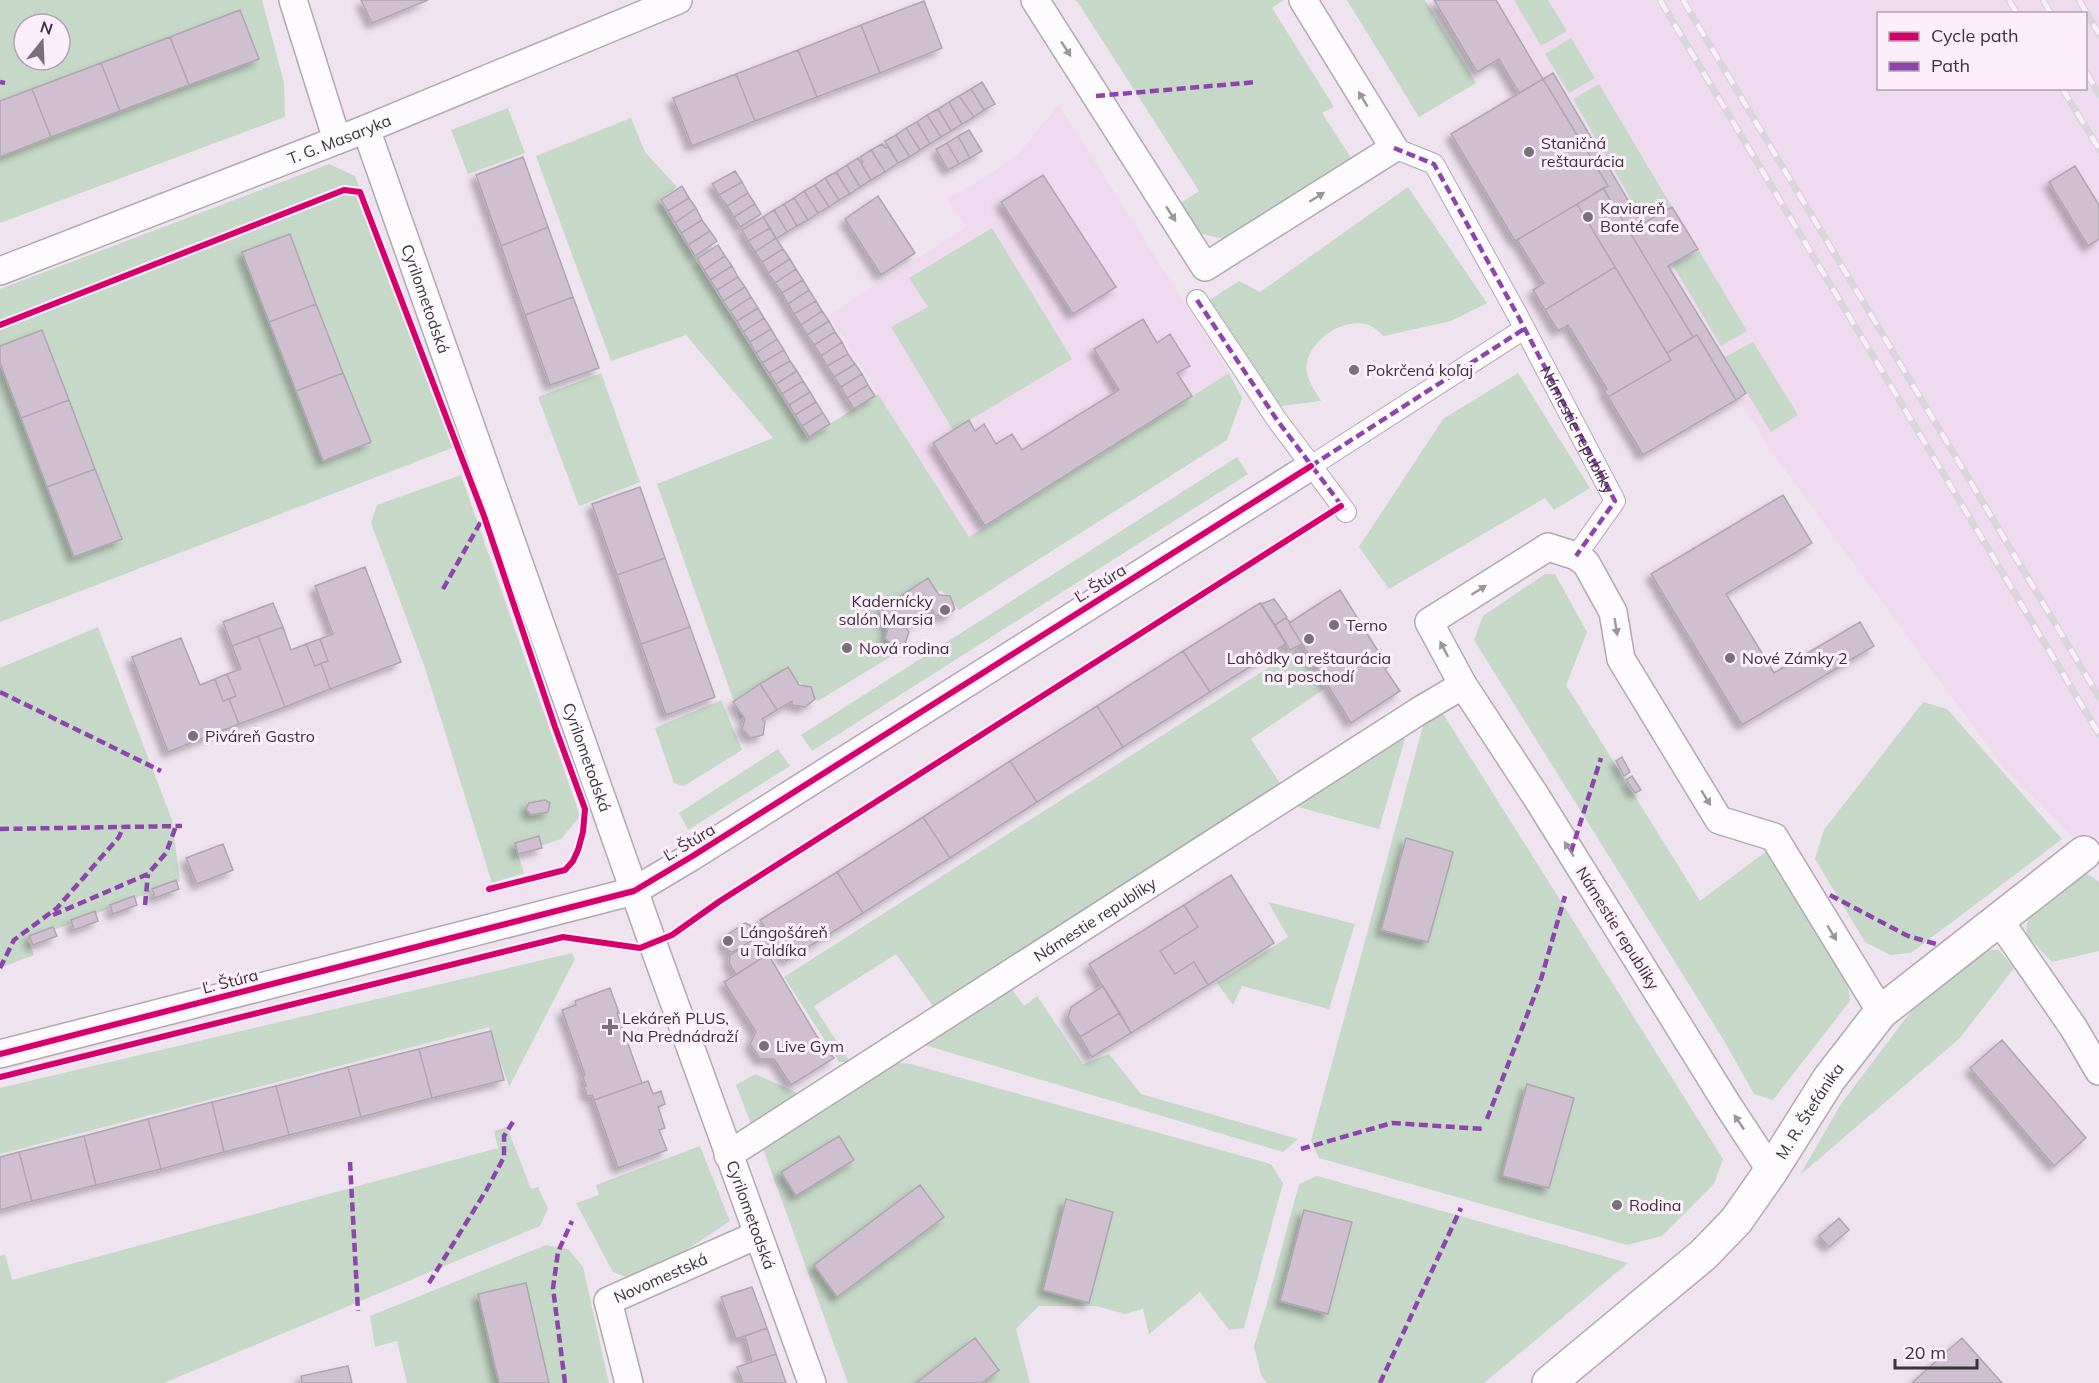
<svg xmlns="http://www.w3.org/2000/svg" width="2099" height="1383" font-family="Mulish,sans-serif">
  <defs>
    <filter id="shadow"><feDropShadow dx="-5.5" dy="5.5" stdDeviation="3" flood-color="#0004"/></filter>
  </defs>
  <rect width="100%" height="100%" fill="#efe3ef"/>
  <path fill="#f0daef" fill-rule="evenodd" d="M1497 0H2099V862L2007 772 1771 451ZM1878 14H2086V88H1878Z
    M1059 105 1229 373 969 538 829 315 966 227 947 199 997 170 1018 154Z"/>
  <path fill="#c6d8c8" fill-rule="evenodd" d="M0 0H262L284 83 285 117 0 223ZM24 24H60V60H24Z
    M1074 0H1284L1272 8 1334 107 1322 113 1352 159 1223 239 1195 232 1179 204 1199 191 1077 1Z
    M1347 0H1425L1476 83 1419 117Z
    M1514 0H1548L1567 31 1541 46Z
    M1571 38 1595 78 1569 93 1545 54Z
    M1599 84 1672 207 1644 222 1573 99Z
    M508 108 525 153 468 174 451 130Z
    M631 118 645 152 677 187 659 201 807 438 878 394 969 537 1229 373 1242 398 1227 440 959 610 941 590 885 627 895 654 818 701 800 682 740 719 657 484 773 438 686 335 611 361 536 156Z
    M329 164 355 176 457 446 0 622V289Z
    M1408 187 1487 303 1451 321 1384 336C1380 333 1374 327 1369 325 1344 317 1313 338 1307 362 1304 376 1314 389 1321 401L1274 407 1205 303 1239 281 1260 292Z
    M992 228 1072 359 953 430 891 327 928 307 909 278Z
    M1698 249 1747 331 1721 346 1672 264Z
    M1753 342 1798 415 1771 432 1725 357Z
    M601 373 640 482 579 506 538 397Z
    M1518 373 1590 488 1554 510 1545 498 1389 589 1359 547 1443 419Z
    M1237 457 1248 474 812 751 801 735Z
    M461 475 580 816 561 839 518 854 524 873 492 883 425 668 371 523 377 505Z
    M1545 574H1555L1587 632 1566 685 1700 901 1768 850 1846 969 1850 1001 1773 1100 1754 1094 1723 1039 1474 640 1483 616Z
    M98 627 172 820 180 881 28 940 34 955 0 968V668Z
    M1296 650 1324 689 1251 739 1282 786 935 1009 896 954 814 1006 850 1062H839L784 977Z
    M721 700 742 750 684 786 674 783 655 728Z
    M1923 702 1947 709 2062 839 1911 953 1890 955 1865 942 1815 859 1824 830Z
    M1440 709 1723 1159 1714 1184 1662 1236 1627 1245 1319 1158 1311 1141 1424 722Z
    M1399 736 1405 739 1379 829 1291 805Z
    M778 749 790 766 688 830 679 813Z
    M2083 871 2099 882V951L2052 962 2026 935 2028 914Z
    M1268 902 1355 924 1329 1009 1242 986 1233 1005 1217 983 1288 937Z
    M1984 950H1999L2014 968 1960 1038 1800 1175 1841 1104 1915 1006Z
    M572 953 575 959 509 1087 489 1027 0 1154V1088Z
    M1008 983 1024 1006 1037 996 1083 1064 1109 1054 1141 1094 1298 1139 1283 1152 918 1043Z
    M889 1062 911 1064 1271 1164 1283 1183 1244 1328 1229 1330 1200 1292 1149 1334 1143 1309 1125 1314 1096 1306H1039L1016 1329 1030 1383H848L762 1146Z
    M755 1074 798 1093 751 1124 736 1085Z
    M507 1127 531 1189 538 1187 548 1209 540 1226 164 1383H0V1256L5 1254 12 1280 498 1148 494 1131Z
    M700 1146 730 1221 638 1282 613 1272 576 1203 599 1195 596 1185Z
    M1317 1176 1628 1263 1484 1383H1267L1261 1375 1254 1346 1267 1303 1299 1184Z
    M546 1245 568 1249 583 1267 609 1383H407L397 1341 375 1347 370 1316Z"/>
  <path fill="#d0bfd0" stroke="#afa5af" stroke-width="1.5" filter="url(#shadow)" d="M361 0H428L372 23Z
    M1434 0H1496L1543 79 1519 93 1499 59 1477 72Z
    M924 1 942 48 880 73 861 25Z
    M240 10 259 59 189 85 170 37Z
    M861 25 880 73 817 97 798 50Z
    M170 37 189 85 120 111 101 63Z
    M798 50 817 97 755 121 736 74Z
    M101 63 120 111 51 137 32 89Z
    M1553 73 1642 224 1672 207 1698 249 1668 266 1746 393 1736 400 1697 335 1693 337 1603 188 1608 186 1543 79Z
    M736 74 755 121 692 146 673 98Z
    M1543 79 1608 186 1515 241 1451 134Z
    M982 82 995 104 984 110 971 89Z
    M32 89 51 137 0 157V101Z
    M971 89 984 110 974 117 959 96Z
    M959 96 974 117 962 124 949 102Z
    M949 102 962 124 951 131 938 109Z
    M938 109 951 131 941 137 927 115Z
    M927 115 941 137 930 144 917 122Z
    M917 122 930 144 920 150 906 128Z
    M906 128 920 150 910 157 896 135Z
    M969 130 982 151 970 158 958 136Z
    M896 135 910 157 898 163 885 141Z
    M958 136 970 158 959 164 947 143Z
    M947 143 959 164 948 170 936 149Z
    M882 144 885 148 888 147 898 163 885 172 871 150Z
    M871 150 885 172 871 180 861 163 863 162 860 157Z
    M523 157 548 227 501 246 476 175Z
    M858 158 871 180 860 187 847 165Z
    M847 165 860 187 850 194 836 172Z
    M2075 166 2099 205V239L2088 246 2049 182Z
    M735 171 742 182 719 195 712 184Z
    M836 172 850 194 839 200 825 178Z
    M1043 175 1116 287 1073 314 1001 202Z
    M825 178 839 200 829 207 815 185Z
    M742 182 748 193 727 206 719 195Z
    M815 185 829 207 818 213 804 191Z
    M682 186 689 198 668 211 661 200Z
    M1603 188 1693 337 1667 353 1577 204Z
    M804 191 818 213 808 220 794 198Z
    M748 193 755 204 734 217 727 206Z
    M878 196 915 253 881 275 845 219Z
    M689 198 696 208 675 223 668 211Z
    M794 198 808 220 797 226 784 204Z
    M755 204 761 214 740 227 734 217Z
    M784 204 797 226 787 232 774 210Z
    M1577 204 1615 267 1545 310 1533 290 1544 283 1517 240Z
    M696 208 702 220 681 233 675 223Z
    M774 210 787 232 776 239 763 217Z
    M763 217 770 228 748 241 742 230Z
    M702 220 710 231 688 245 681 233Z
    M548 227 573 297 525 315 501 246Z
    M770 228 776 238 755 252 748 241Z
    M710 231 717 241 695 256 688 245Z
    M290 234 316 304 269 322 242 252Z
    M776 238 783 249 762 262 755 252Z
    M718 245 725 256 704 270 697 259Z
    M783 249 790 259 768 273 762 262Z
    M725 256 732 266 710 280 704 270Z
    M790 259 796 269 775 283 768 273Z
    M732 266 738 277 717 290 710 280Z
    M1615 267 1671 360 1608 397 1604 391 1607 389 1568 325 1558 331 1545 310Z
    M796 269 803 280 782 293 775 283Z
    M738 277 745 287 723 301 717 290Z
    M803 280 809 290 788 304 782 293Z
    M745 287 751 297 730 311 723 301Z
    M809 290 816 301 794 314 788 304Z
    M573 297 599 368 550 385 525 315Z
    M751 297 758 308 737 321 730 311Z
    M816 301 822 311 801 325 794 314Z
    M316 304 343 373 296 391 269 322Z
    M758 308 764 318 743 332 737 321Z
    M822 311 829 321 807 335 801 325Z
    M764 318 771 329 750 342 743 332Z
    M1143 319 1157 343 1170 334 1190 366 1177 373 1192 396 985 526 933 443 969 420 975 431 984 424 996 444 1012 434 1022 450 1119 390 1094 349Z
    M829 321 835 332 814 345 807 335Z
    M771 329 777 339 756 353 750 342Z
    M42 330 69 400 21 418 0 363V346Z
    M835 332 842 342 821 356 814 345Z
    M1697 335 1736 400 1643 455 1608 397 1671 360 1667 353Z
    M777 339 784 350 762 363 756 353Z
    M842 342 848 354 827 366 821 356Z
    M784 350 790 361 769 373 762 363Z
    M848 354 855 364 834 377 827 366Z
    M790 361 797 371 776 384 769 373Z
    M855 364 862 374 841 387 834 377Z
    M797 371 803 381 782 394 776 384Z
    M343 373 371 442 323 461 296 391Z
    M862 374 868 385 847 398 841 387Z
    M803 381 810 392 789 405 782 394Z
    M868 385 875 396 854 409 847 398Z
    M810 392 816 402 795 415 789 405Z
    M69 400 95 469 47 487 21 418Z
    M816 402 823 413 802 426 795 415Z
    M823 413 830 424 809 437 802 426Z
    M95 469 122 539 74 557 47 487Z
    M640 487 665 558 617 575 592 504Z
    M1783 495 1812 543 1726 594 1774 673 1860 622 1874 646 1742 725 1651 574Z
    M665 558 690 627 641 644 617 575Z
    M365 567 401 662 330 689 321 663 328 661 320 639 333 634 315 586Z
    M928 578 939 595 950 596 955 609 946 617 935 615 932 610 906 628 909 632 905 644 894 647 885 638 888 628 878 611Z
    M1340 590 1388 667 1385 669 1400 691 1351 723 1289 623Z
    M1274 599 1287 617 1275 625 1261 604Z
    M273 603 283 627 232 646 223 622Z
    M1260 603 1286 644 1210 692 1183 651Z
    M1286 618 1290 622 1289 623 1302 644 1290 650 1275 625Z
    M283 627 291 650 306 644 315 666 321 663 330 689 285 707 258 636Z
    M690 627 715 697 666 715 641 644Z
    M258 636 285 707 239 724 229 699 236 696 227 674 241 669 232 646Z
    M181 638 200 685 215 679 223 701 229 699 239 724 168 752 132 657Z
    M320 639 328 661 315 666 306 644Z
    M1183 651 1210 692 1123 747 1097 706Z
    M788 667 799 685 811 687 815 699 805 707 792 705V701L777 710 760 684Z
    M227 674 236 696 223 701 215 679Z
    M760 684 777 710 762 719 765 722 763 735 751 738 742 729 745 719 733 702Z
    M1097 706 1123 747 1037 802 1010 761Z
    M1622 757 1630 772 1624 776 1616 761Z
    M1010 761 1037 802 950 858 923 817Z
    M1632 776 1641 790 1635 793 1626 780Z
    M545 800 550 803 548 812 531 815 526 809 529 803Z
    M923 817 950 858 863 913 837 872Z
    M539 836 542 848 518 854 515 843Z
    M1406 838 1453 852 1428 942 1381 930Z
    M223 844 233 870 197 884 186 858Z
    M837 872 863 913 786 961 760 920Z
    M1231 875 1274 943 1208 985 1194 962 1175 974 1160 951 1198 927 1184 905Z
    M176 880 179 889 155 898 152 889Z
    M134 896 137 905 113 914 110 905Z
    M1184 905 1198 927 1160 951 1175 974 1194 962 1208 985 1131 1033 1089 964Z
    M95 911 98 921 74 930 71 920Z
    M745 923 750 925 758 937 733 952 728 951 723 942 724 937Z
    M53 927 57 936 33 945 29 936Z
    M760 942 768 954 736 975 729 963 730 955 747 945 749 949Z
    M768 954 816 1035 834 1058 791 1085 774 1059H760L750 1044 756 1032 724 982Z
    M1103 986 1120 1013 1080 1037 1068 1018 1071 1007Z
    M610 988 619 1013H617L642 1083 594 1100 592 1095 587 1096 584 1087 586 1086 583 1076 585 1075 562 1010 576 1005 575 1001Z
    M1120 1013 1131 1033 1092 1057 1080 1037Z
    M491 1031 504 1080 432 1098 419 1049Z
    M2002 1040 2086 1138 2054 1166 1970 1068Z
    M419 1049 432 1098 361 1117 348 1067Z
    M348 1067 361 1117 289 1135 276 1086Z
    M648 1081 653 1094 661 1091 665 1104 658 1107 665 1128 659 1130 667 1150 618 1168 594 1100Z
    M1527 1084 1574 1098 1549 1188 1502 1176Z
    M276 1086 289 1135 224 1152 212 1102Z
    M212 1102 224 1152 161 1169 148 1119Z
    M148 1119 161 1169 96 1185 84 1136Z
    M84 1136 96 1185 32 1201 19 1152Z
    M839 1136 854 1160 796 1196 781 1172Z
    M19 1152 32 1201 0 1210V1157Z
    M920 1185 944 1217 837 1297 814 1265Z
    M1066 1199 1113 1212 1089 1303 1043 1290Z
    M1304 1210 1352 1222 1328 1314 1280 1301Z
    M1839 1218 1849 1230 1829 1247 1819 1236Z
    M526 1283 549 1383H499L478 1294Z
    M752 1287 767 1328 736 1339 721 1297Z
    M767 1328 776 1354 752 1362 745 1336Z
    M975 1338 999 1370 982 1383H916Z
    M1962 1338 2002 1383H1914L1913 1382Z
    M776 1354 786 1383H743L737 1367Z
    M348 1366 352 1383H302L301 1376Z"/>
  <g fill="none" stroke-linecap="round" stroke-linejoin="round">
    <g stroke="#b1a8b1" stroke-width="22">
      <g id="pedestrian">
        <path id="s1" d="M1394 148 1434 164 1518 316 1615 501 1576 556"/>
        <path d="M1197 300 1277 420 1346 512"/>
        <path d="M1311 466 1524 329"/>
      </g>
    </g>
    <g stroke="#b1a8b1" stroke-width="30">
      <g id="minor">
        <path d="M293 0 337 140"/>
        <path d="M1035 0 1205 267 1394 148 1303 0"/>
        <path id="s2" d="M366 129 653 944 812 1383"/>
        <path id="s3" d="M0 271 366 129 678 0"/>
        <path d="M1999 920 2073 1027 2099 1071"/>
        <path d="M0 1054 634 891 691 857 1311 466"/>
        <path id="s4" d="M728 1155 1419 711 1463 685"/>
        <path d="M1771 1171 1729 1107 1537 798 1463 685 1429 622 1548 547 1576 556 1586 563 1613 612 1621 659 1719 820 1774 837 1881 1012"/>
        <path id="s5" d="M629 1383 608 1301 757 1235"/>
      </g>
    </g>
    <g stroke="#b1a8b1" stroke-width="36">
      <g id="tertiary">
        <path id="s6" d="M1549 1383 1703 1255 1736 1221 1771 1171 1829 1079 1881 1012 2084 853"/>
      </g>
    </g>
    <use href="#pedestrian" stroke="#fdfbfd" stroke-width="20"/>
    <use href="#minor" stroke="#fdfbfd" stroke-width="27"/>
    <use href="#tertiary" stroke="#fdfbfd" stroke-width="33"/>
    <g stroke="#dad5da" stroke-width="7">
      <path id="rail" d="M1660 0 2099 734
        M1683 0 2099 697
        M2009 0 2017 14
        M2043 0 2051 14
        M2079 0 2099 34
        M2086 72 2099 94
        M2062 88 2099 149"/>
    </g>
    <use href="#rail" stroke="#fdeefc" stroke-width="4.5" stroke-dasharray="14" stroke-linecap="butt"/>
    <path stroke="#8e44ad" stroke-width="4.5" stroke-dasharray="9 4.5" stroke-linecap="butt" d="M0 82 5 83
      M1096 96 1257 82
      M1394 148 1434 164 1518 316 1615 501 1576 556
      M1197 300 1277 420 1345 510
      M1311 466 1524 329
      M443 589 484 516
      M0 692 161 771
      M0 829 182 826
      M1571 852 1601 758
      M1830 895 1908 936 1936 944
      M145 905 148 874
      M53 915 148 874 166 853 176 826
      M0 968 14 940 57 908 119 837 123 827
      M1487 1119 1541 979 1565 896
      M1301 1149 1392 1123 1484 1129
      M350 1162 358 1311
      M429 1283 487 1189 504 1157V1136L513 1122
      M565 1383 553 1288 558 1252 572 1221
      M1380 1383 1461 1208"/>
    <g stroke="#fdeefc" stroke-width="10">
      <path id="cycleway" d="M0 325 344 190 360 192 484 516 555 727 585 809 583 832 578 850 573 861 565 870 489 889
        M0 1054 634 891 691 857 1311 466
        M0 1077 563 937 640 948 672 935 720 901 1341 506"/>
    </g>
    <use href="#cycleway" stroke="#d6006c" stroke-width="6"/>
  </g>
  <defs><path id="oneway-solid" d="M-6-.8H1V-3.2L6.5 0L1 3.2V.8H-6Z" transform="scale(1.5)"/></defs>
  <g fill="#9c969c">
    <use href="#oneway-solid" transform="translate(1066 49) rotate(57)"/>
    <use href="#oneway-solid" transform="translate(1363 99) rotate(-121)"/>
    <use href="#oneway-solid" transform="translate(1317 197) rotate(-32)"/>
    <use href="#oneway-solid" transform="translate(1171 214) rotate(57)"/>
    <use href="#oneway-solid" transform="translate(1479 590) rotate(-32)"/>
    <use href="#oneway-solid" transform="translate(1616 627) rotate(81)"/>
    <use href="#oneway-solid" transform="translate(1444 649) rotate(-118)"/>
    <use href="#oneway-solid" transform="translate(1706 798) rotate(59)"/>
    <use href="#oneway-solid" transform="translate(1569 849) rotate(-122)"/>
    <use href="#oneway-solid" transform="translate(1832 933) rotate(59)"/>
    <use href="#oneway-solid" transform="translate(1739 1122) rotate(-124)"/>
  </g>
  <g fill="#7a7079" stroke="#fdeefc" stroke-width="2">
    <circle cx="1529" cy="152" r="6"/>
    <circle cx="1588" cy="217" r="6"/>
    <circle cx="1354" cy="370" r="6"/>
    <circle cx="945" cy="610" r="6"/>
    <circle cx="1334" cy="625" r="6"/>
    <circle cx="1309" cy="639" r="6"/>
    <circle cx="847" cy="648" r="6"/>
    <circle cx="1730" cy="658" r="6"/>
    <circle cx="193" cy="736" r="6"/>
    <circle cx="728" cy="941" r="6"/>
    <path d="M607 1018h6v6h6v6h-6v6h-6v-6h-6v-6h6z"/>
    <circle cx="764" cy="1046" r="6"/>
    <circle cx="1617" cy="1205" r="6"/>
  </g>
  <g text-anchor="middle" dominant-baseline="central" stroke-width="6" stroke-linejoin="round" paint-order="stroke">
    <g font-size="16" fill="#3b323a" stroke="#fdeefc">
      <text stroke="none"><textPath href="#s3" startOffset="364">T. G. Masaryka</textPath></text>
      <text stroke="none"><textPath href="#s2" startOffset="180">Cyrilometodská</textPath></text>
      <text stroke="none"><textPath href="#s1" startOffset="345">Námestie republiky</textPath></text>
      <text transform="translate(1100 583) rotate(-32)">Ľ. Štúra</text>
      <text stroke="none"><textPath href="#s2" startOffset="666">Cyrilometodská</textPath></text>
      <text transform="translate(689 842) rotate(-31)">Ľ. Štúra</text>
      <text stroke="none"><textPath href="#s4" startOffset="436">Námestie republiky</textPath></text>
      <text transform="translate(1618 928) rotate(58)">Námestie republiky</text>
      <text transform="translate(230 981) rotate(-14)">Ľ. Štúra</text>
      <text stroke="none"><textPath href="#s6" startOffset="380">M. R. Štefánika</textPath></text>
      <text stroke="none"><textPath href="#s2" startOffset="1152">Cyrilometodská</textPath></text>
      <text stroke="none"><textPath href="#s5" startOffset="142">Novomestská</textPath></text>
    </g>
    <g font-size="16" fill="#3b323a" stroke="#fdeefc" text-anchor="start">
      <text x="1541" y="143">Staničná<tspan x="1541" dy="18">reštaurácia</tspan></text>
      <text x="1600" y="208">Kaviareň<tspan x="1600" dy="18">Bonté cafe</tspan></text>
      <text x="1366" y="370">Pokrčená koľaj</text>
      <text x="933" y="601" text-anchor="end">Kadernícky<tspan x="933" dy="18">salón Marsia</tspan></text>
      <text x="1346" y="625">Terno</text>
      <text x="859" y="648">Nová rodina</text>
      <text x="1309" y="658" text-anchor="middle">Lahôdky a reštaurácia<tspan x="1309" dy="18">na poschodí</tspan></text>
      <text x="1742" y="658">Nové Zámky 2</text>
      <text x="205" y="736">Piváreň Gastro</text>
      <text x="740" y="932">Lángošáreň<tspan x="740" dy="18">u Taldíka</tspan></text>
      <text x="622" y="1018">Lekáreň PLUS,<tspan x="622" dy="18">Na Prednádraží</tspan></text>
      <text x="776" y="1046">Live Gym</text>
      <text x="1629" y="1205">Rodina</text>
    </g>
  </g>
  <rect x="1877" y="12" width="210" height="78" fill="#fdeefc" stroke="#afa3ae" stroke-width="1.5"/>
  <rect x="1889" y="32" width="30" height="9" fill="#d6006c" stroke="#afa3ae" stroke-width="1.5"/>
  <text x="1931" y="42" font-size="18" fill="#3b323a">Cycle path</text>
  <rect x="1889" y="62" width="30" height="9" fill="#8e44ad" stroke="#afa3ae" stroke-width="1.5"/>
  <text x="1931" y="72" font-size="18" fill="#3b323a">Path</text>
  <g transform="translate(42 42) rotate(18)"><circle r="28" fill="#fdeefc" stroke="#afa3ae" stroke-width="1.5"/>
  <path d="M0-4.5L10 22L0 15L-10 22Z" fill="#7a7079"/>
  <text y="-9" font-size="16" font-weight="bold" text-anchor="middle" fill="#3b323a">N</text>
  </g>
  <path d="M1895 1359v9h82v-9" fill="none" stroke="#3b323a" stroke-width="3"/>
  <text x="1904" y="1359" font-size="18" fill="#3b323a" stroke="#fdeefc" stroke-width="4.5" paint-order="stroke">20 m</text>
</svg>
